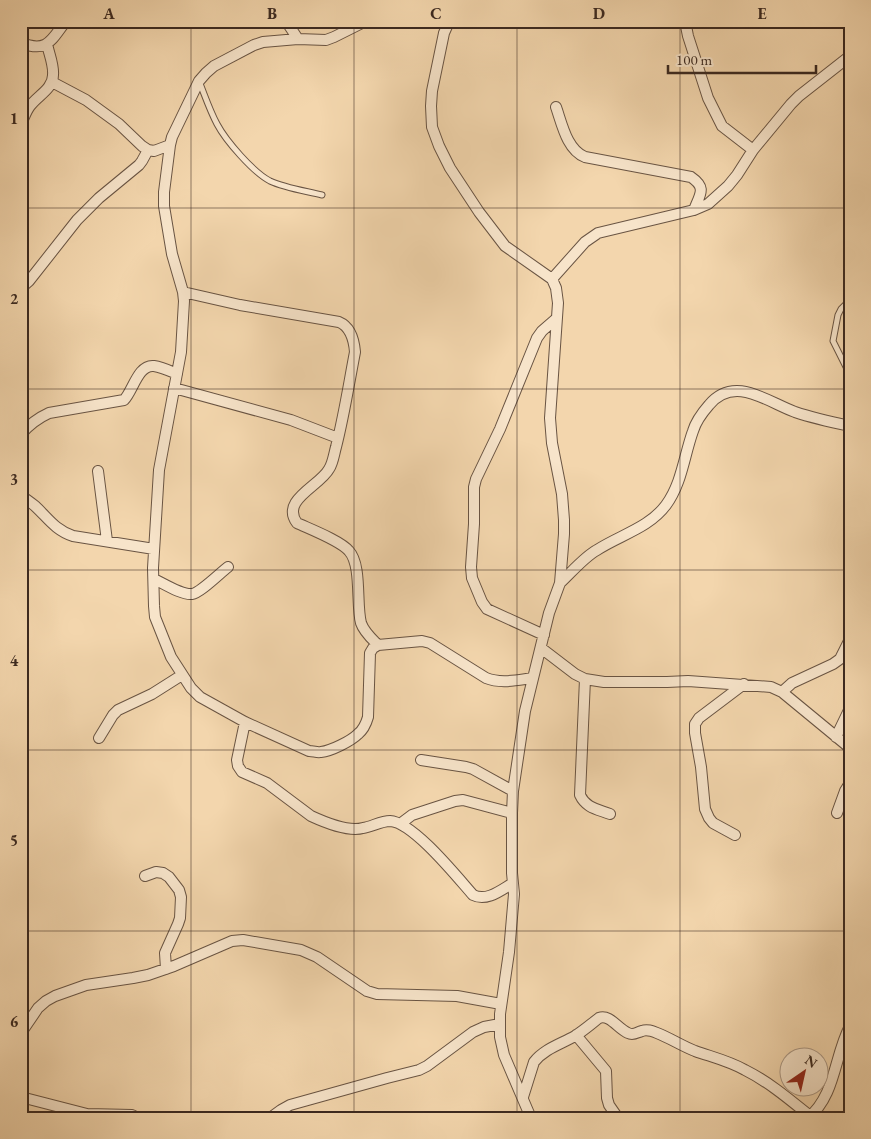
<svg xmlns="http://www.w3.org/2000/svg" width="871" height="1139" font-family="'EB Garamond',serif">
  <rect width="100%" height="100%" fill="#f3d6ad"/>
  <filter id="stains"><feTurbulence type="fractalNoise" baseFrequency=".004" numOctaves="4"/><feColorMatrix values="0 0 0 0 .2 0 0 0 0 .09 0 0 0 0 .02 0 0 0 .5 -.17"/></filter>
  <radialGradient id="worn" r=".72"><stop offset=".6" stop-color="#630" stop-opacity="0"/><stop offset="1" stop-color="#630" stop-opacity=".3"/></radialGradient>
  <g fill="none" stroke-linecap="round" stroke-linejoin="round">
    <g stroke="#695443" stroke-width="7">
      <path id="service" d="M199 81C205 96 210 111 217 124 226 141 253 172 270 181 285 188 306 191 322 195
        M850 300 841 309 838 315 833 341 850 375"/>
    </g>
    <g stroke="#695443" stroke-width="12">
      <path id="minor" d="M286 21 298 39
        M366 21 334 37 326 40 298 39 263 42 254 45 214 66 206 73 199 81 172 137 170 145 164 192V206L172 254 183 292 184 301 181 352 159 470 153 568 154 606 155 617 171 657 191 688 200 697 245 722 309 751C314 751 317 753 321 752 331 751 351 741 358 734 363 730 366 724 368 717L370 653 373 648 378 645 422 641 430 643 486 678C501 684 517 680 533 678
        M453 21 448 24 444 33 432 91 431 106 432 127 439 146 450 168 479 212 505 246 552 279 556 288 558 303 550 418 552 443 562 494 564 520V534L560 583 549 613 525 711 513 791 512 813V873L514 894 509 952 500 1014V1037L504 1055 531 1118
        M685 21 688 36 708 98 722 126 753 150
        M21 43C48 53 51 40 66 21
        M52 82 86 100 119 124 142 146 148 150 154 151 170 145
        M556 107C562 124 567 150 585 157L691 177C707 188 700 194 694 210
        M21 124C24 118 26 111 30 106 37 96 53 89 53 75 54 65 49 54 47 44
        M552 279 585 242 598 233 694 210 708 204 728 186 737 175 753 150 791 104 799 96 850 56
        M21 288 29 281 77 220 99 198 139 165 142 161 148 150
        M183 292 240 305 339 322C351 327 354 340 355 352 349 383 344 416 336 447 334 454 333 463 329 469 320 486 280 500 297 523 310 529 341 541 349 551 362 565 356 605 361 623 364 632 372 639 378 645
        M174 388 291 420 338 438
        M21 434C29 425 38 418 49 413L124 400C133 391 138 364 154 366 162 367 170 371 177 374
        M98 471 107 541
        M21 496C26 499 30 502 35 506 48 518 55 530 73 536L154 549
        M154 579C163 583 181 595 192 594 200 593 220 573 228 567
        M560 583C571 573 584 557 597 550 620 535 649 528 666 505 682 483 684 456 693 431 696 421 702 413 709 405 734 375 766 401 795 412 813 418 831 422 850 426
        M544 635 487 609 482 602 472 578 471 567 474 524V487L476 479 500 429 537 338 542 331 557 318
        M541 648 575 674 585 679 604 682H667L688 681 771 687 782 692 850 748
        M585 679 580 795C586 808 597 809 610 814
        M782 692 792 683 833 664 840 659 850 639
        M245 722 237 760 238 766 242 772 267 783 311 816C324 822 349 832 363 828 371 827 381 821 390 821 413 822 457 877 473 895 487 902 501 890 513 883
        M836 737 850 708
        M99 738 113 715 118 710 152 694 182 675
        M421 760 466 767 473 769 513 791
        M837 813 845 791 850 783
        M400 824 412 815 455 801 463 800 512 813
        M735 835 713 823 709 818 705 809 701 767 695 733V724L699 718 744 684
        M145 876 156 872 163 873 169 877 179 890 181 897 180 918 178 924 165 953 166 969
        M21 1033 38 1008 46 1001 55 996 86 985 133 978 148 975 174 966 232 941 243 940 301 950 317 957 367 991 377 994 457 996 501 1004
        M576 1035 606 1071 607 1098 609 1105 618 1118
        M21 1097 87 1114 132 1115 138 1118
        M523 1097 534 1062C544 1049 561 1044 575 1036 583 1031 591 1024 599 1018 610 1014 618 1029 628 1033 634 1036 637 1032 642 1031 647 1029 652 1031 657 1033 670 1038 682 1046 695 1051 712 1057 729 1061 745 1070 769 1082 789 1099 810 1116
        M270 1118 281 1110 290 1105 387 1078 419 1070 427 1066 473 1032 484 1027 500 1024
        M808 1118C836 1095 834 1056 850 1026"/>
    </g>
    <use href="#service" stroke="#f7e4ca" stroke-width="5"/>
    <use href="#minor" stroke="#f7e4ca" stroke-width="10"/>
  </g>
  <path fill="none" stroke="#3b2920" stroke-width="1" stroke-opacity="0.55" d="M191 21V1118M354 21V1118M517 21V1118M680 21V1118M21 208H850M21 389H850M21 570H850M21 750H850M21 931H850"/>
  <rect width="871" height="1139" fill="none" stroke="#f3d6ad" stroke-width="55"/>
  <g transform="translate(804 1072) rotate(34)"><circle r="24" fill="#f7e4ca" stroke="#ac9986"/>
  <path d="M0-4L9 19L0 12L-9 19Z" fill="#8f2418"/>
  <text y="-8" font-size="14" font-weight="bold" text-anchor="middle" fill="#3b2920">N</text>
  </g>
  <path d="M668 65v8h148v-8" fill="none" stroke="#3b2920" stroke-width="2.5"/>
  <text x="676" y="65" font-size="15" fill="#3b2920" stroke="#f7e4ca" stroke-width="4" paint-order="stroke">100 m</text>
  <rect x="28" y="28" width="816" height="1084" fill="none" stroke="#3b2920" stroke-width="2"/>
  <g font-size="16" text-anchor="middle" font-weight="bold" fill="#3b2920">
    <text x="109" y="19">A</text>
    <text x="272" y="19">B</text>
    <text x="436" y="19">C</text>
    <text x="599" y="19">D</text>
    <text x="762" y="19">E</text>
    <text x="14" y="124">1</text>
    <text x="14" y="304">2</text>
    <text x="14" y="485">3</text>
    <text x="14" y="666">4</text>
    <text x="14" y="846">5</text>
    <text x="14" y="1027">6</text>
  </g>
  <rect width="100%" height="100%" filter="url(#stains)"/>
  <rect width="100%" height="100%" fill="url(#worn)"/>
</svg>
